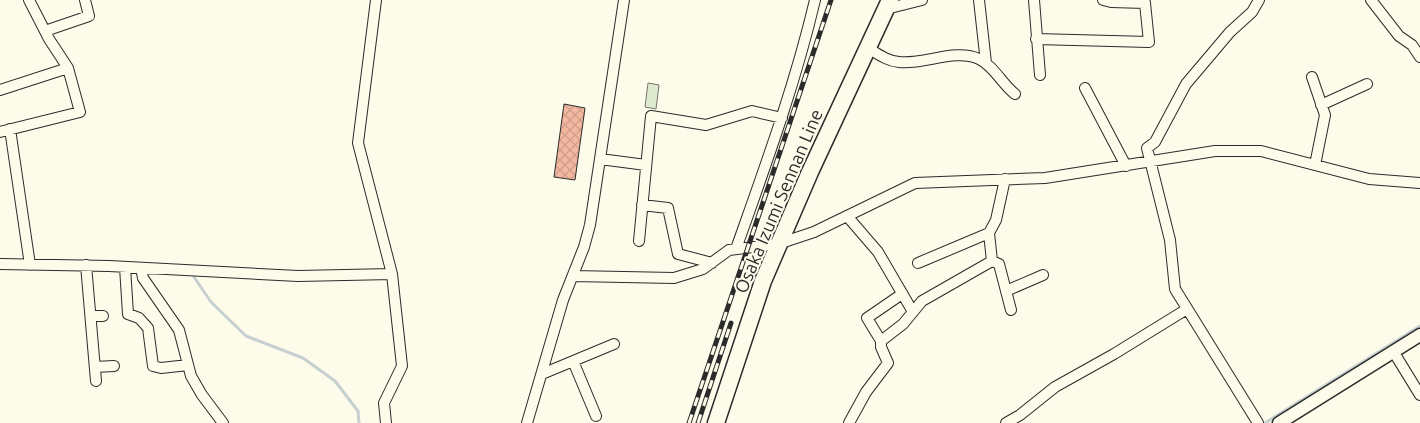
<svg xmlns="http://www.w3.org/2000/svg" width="1420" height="423" font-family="Ubuntu,sans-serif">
  <defs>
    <pattern id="building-cross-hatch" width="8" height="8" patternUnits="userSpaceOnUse" patternTransform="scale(1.25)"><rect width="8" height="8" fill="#f2b8a0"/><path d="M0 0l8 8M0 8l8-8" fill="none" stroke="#d09e8a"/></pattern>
  </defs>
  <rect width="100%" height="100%" fill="#fdfbea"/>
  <path fill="#deebd1" stroke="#74746e" d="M648 83 659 85 656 109 645 107Z"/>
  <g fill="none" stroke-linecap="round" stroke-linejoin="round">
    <path stroke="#c7d0d0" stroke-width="3" d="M194 277 211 302 246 336 303 358 335 381 358 411 359 423
      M1265 423 1420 326"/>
  </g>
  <path fill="url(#building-cross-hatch)" stroke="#2b2b2b" d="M564 104 585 108 575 180 554 177Z"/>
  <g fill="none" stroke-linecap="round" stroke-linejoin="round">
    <g stroke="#2b2b2b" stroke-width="12">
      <path id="minor" d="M376 0 358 143 392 274 402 366 384 403 386 423
        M979 0 986 63
        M1034 0 1040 75
        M1371 0 1399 36 1412 45 1420 57
        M886 9 922 0
        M45 31 89 16 85 0
        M1036 39 1149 42 1145 3 1111 2 1103 0
        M868 48C878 54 887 61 899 62 924 65 955 48 979 59 994 66 1002 84 1015 94
        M1312 77 1325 115 1315 165
        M1085 88 1126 166
        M0 90 68 68
        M1321 105 1367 84
        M10 129 30 265
        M0 132 80 112 68 68 49 39 29 0
        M600 159 646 165
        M642 205 668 208 678 254 712 263
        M847 216 878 252 913 312
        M639 241 651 116 706 125 752 111 782 118
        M736 249C765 167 795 85 815 0
        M992 261 989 233 996 220 1005 179
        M918 263 989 233
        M0 264 109 266 298 276 392 274
        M86 265 96 381
        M125 267 128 314 139 318 148 328 153 366 161 368 188 365
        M141 268 143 278 179 330 191 376 202 395 223 423
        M573 276 674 278 703 269 729 250 778 244 814 232 915 183 1045 178 1215 151H1261L1369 179 1420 183
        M1006 291 1043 275
        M91 316H103
        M881 341 903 324 922 301 992 261 999 264 1011 310
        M1393 351 1420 395
        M573 361 596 416
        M95 367 114 366
        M542 374 614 344
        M527 423 563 300 584 247 590 225 624 0
        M849 423 866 392 888 363 881 347V341L867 318 902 294
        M1006 423 1020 415 1055 387 1114 354 1187 309
        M1258 423 1175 289 1170 240 1147 148 1155 142 1186 84 1230 32 1252 12 1259 0"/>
    </g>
    <g stroke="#2b2b2b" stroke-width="15">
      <path id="tertiary" d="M1279 423 1420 335"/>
    </g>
    <g stroke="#2b2b2b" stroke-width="19">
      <path id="primary" d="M716 423 763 281 810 172 890 0"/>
    </g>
    <use href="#minor" stroke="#fdfbea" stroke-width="10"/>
    <use href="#tertiary" stroke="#fdfbea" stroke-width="12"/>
    <use href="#primary" stroke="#fdfbea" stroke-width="16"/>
    <g stroke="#2b2b2b" stroke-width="5">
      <path id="rail" d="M689 423 831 0
        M698 423 731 323"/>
    </g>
    <use href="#rail" stroke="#fdfbea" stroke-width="3" stroke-dasharray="9" stroke-linecap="butt"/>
  </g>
  <g text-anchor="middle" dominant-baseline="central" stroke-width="4" stroke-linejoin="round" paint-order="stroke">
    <g font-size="18" fill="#2b2b2b" stroke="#fdfbea">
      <text transform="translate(778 201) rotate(-67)">Osaka Izumi Sennan Line</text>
    </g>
  </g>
</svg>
